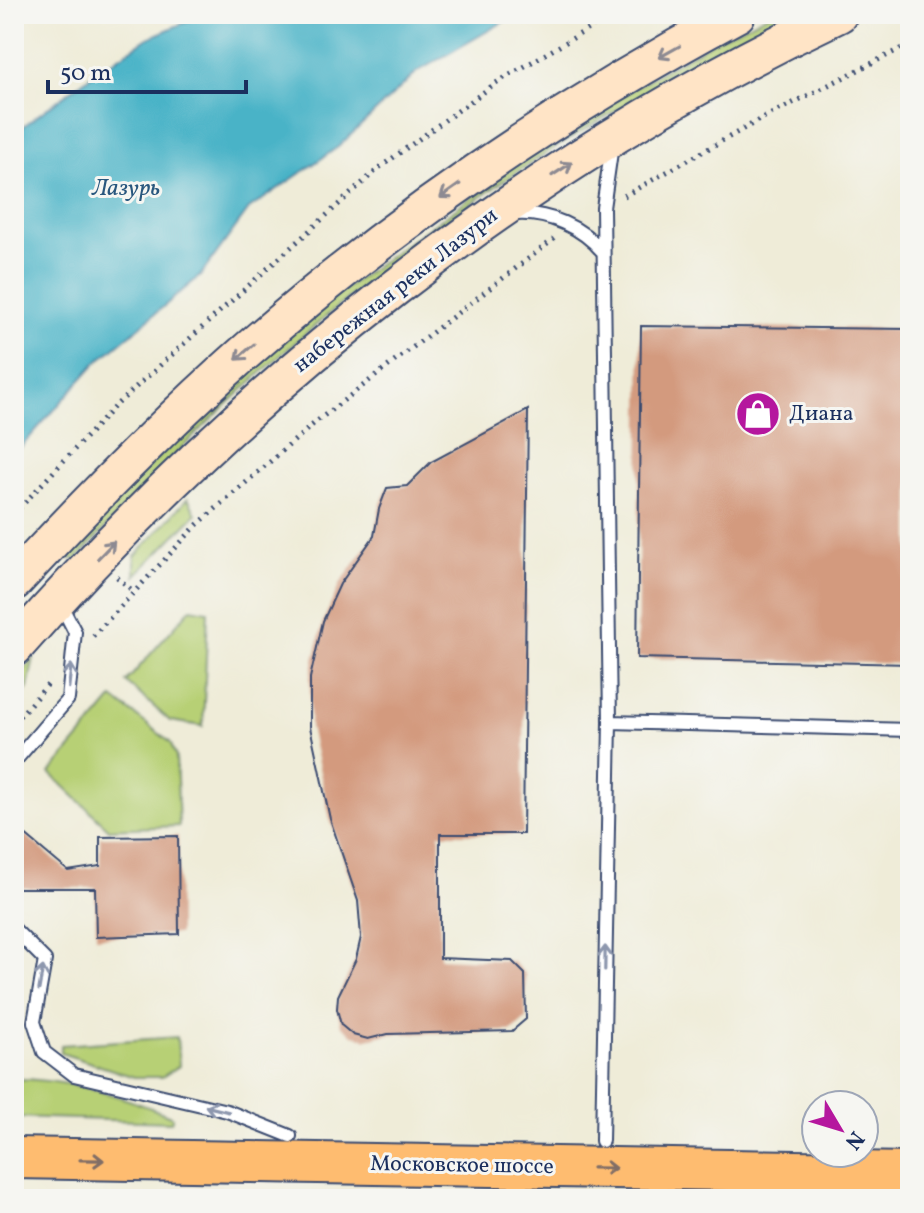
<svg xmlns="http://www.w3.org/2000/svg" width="924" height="1213" font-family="Vollkorn,serif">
  <rect width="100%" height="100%" fill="#f6f6f2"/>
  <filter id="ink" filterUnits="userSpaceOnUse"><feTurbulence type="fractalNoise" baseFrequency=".0125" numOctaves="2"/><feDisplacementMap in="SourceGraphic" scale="16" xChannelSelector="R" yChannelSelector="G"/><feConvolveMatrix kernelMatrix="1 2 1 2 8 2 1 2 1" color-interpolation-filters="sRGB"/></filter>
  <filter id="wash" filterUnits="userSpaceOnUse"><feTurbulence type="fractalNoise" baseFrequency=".006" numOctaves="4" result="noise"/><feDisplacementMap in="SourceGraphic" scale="32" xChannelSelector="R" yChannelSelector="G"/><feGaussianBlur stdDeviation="1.8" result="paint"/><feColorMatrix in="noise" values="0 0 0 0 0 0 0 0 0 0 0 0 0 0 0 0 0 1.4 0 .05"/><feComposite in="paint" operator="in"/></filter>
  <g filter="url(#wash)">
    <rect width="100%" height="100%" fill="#efecd8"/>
    <path fill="#b7d074" stroke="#698069" stroke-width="2" d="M770 14H797C668 79 538 150 423 239 332 308 243 385 163 467 133 497 105 529 76 560L67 558V550L176 439 328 301 568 127 721 37Z
      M188 498 196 514 135 576V556Z
      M191 608 208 611 203 726 170 721 126 682Z
      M34 657 28 688 14 706V682Z
      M113 698 170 742 176 757 179 826 109 829 50 773Z
      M177 1037 179 1066 162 1077H134L61 1053V1045Z
      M14 1079C68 1079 124 1096 173 1117L171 1122 14 1117Z"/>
    <path fill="#49b3c7" stroke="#327192" stroke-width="2" d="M205 14H517L417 72 338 147 249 209 200 276 96 363 14 455V137L25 125 86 79 148 38Z"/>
    <g id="blocks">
      <path fill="#d39a7e" d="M641 326 910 329V664L637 658Z
        M528 410 523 834H440V958L512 961 525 974 526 1019 512 1031 388 1034 368 1039 353 1035 341 1025 337 1009 338 996 356 959 361 937 358 901 330 819 310 727V678L323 621 340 584 374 536 379 509 387 488 407 486 431 462Z
        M14 792H18L17 828 68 871 100 866V837L178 836 179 934 96 937 95 888H14Z"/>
    </g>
  </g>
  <g filter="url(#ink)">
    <use href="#blocks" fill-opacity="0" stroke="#3b4b70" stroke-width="2"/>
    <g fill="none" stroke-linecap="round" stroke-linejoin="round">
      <g stroke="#3b4b70" stroke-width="16">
        <path id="service" d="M516 214C548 212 582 227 603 252
          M610 722 910 730
          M14 762 68 699 75 632 61 605
          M14 929 45 960 34 1022 44 1052 74 1075 227 1111 290 1136
          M602 1141 610 722 603 208 612 145"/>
      </g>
      <g stroke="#3b4b70" stroke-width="40">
        <path id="secondary" d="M14 582C87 503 161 427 241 356 392 222 560 109 737 14
          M14 648C245 385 522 164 839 14"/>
      </g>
      <g stroke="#3b4b70" stroke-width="44">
        <path id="primary" d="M14 1158 910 1173"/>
      </g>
      <path stroke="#3b4b70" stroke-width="5" stroke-dasharray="2 6" stroke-linecap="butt" d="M14 16 17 14
        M624 196 761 119 910 44
        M14 514 115 406 379 168 496 83 614 14
        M117 577 134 592
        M93 636 197 525 317 421 554 239
        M14 722 51 681"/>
      <use href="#service" stroke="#fff" stroke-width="12"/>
      <use href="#secondary" stroke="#ffe4c6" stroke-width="36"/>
      <use href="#primary" stroke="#febc70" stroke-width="40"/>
    </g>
    <defs><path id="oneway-shaft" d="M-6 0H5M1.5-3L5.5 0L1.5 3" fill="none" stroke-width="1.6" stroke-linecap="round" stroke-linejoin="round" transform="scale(2)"/></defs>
    <g stroke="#8d8a92">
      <use href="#oneway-shaft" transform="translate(669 52) rotate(151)"/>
      <use href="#oneway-shaft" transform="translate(562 169) rotate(-33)"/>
      <use href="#oneway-shaft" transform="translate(450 191) rotate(145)"/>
      <use href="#oneway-shaft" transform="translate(245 352) rotate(139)"/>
      <use href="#oneway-shaft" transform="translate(106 550) rotate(-46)"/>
    </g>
    <g stroke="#8d97ae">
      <use href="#oneway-shaft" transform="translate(70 676) rotate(-84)"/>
      <use href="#oneway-shaft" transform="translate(605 958) rotate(-89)"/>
      <use href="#oneway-shaft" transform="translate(41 978) rotate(-80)"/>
      <use href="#oneway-shaft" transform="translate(217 1109) rotate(-166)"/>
    </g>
    <g stroke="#816e66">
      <use href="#oneway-shaft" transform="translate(92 1160) rotate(1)"/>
      <use href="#oneway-shaft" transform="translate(604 1168) rotate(1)"/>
    </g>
  </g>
  <defs>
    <g id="shop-disc" transform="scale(2.3)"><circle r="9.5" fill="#b5179e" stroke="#f6f6f2"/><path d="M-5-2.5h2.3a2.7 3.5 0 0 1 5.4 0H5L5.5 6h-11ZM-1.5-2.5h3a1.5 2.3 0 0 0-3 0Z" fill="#fff"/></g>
  </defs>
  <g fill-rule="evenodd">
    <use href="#shop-disc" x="758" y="414"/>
  </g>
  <g text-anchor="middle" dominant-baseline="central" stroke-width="6" stroke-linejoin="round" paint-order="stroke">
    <g font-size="22" fill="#1b2f5e" stroke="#f6f6f2">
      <text transform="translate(396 291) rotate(-38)">набережная реки Лазури</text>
      <text transform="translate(462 1166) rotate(1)">Московское шоссе</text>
    </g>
    <g font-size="22" fill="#1b2f5e" stroke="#f6f6f2" text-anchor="start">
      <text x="789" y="414">Диана</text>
    </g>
    <g font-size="24" font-style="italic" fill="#29577e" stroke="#f6f6f2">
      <text x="126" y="189">Лазурь</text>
    </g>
  </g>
  <rect width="924" height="1213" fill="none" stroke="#f6f6f2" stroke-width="48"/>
  <g transform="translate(840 1129) rotate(128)"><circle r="38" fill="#f6f6f2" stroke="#9ea6b7" stroke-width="2"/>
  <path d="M0-6L14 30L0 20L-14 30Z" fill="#b5179e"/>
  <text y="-12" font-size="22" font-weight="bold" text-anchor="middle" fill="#1b2f5e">N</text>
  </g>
  <path d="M48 80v12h198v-12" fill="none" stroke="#1b2f5e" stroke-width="4"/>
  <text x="60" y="80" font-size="24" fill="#1b2f5e" stroke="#f6f6f2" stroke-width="6" paint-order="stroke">50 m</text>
</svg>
